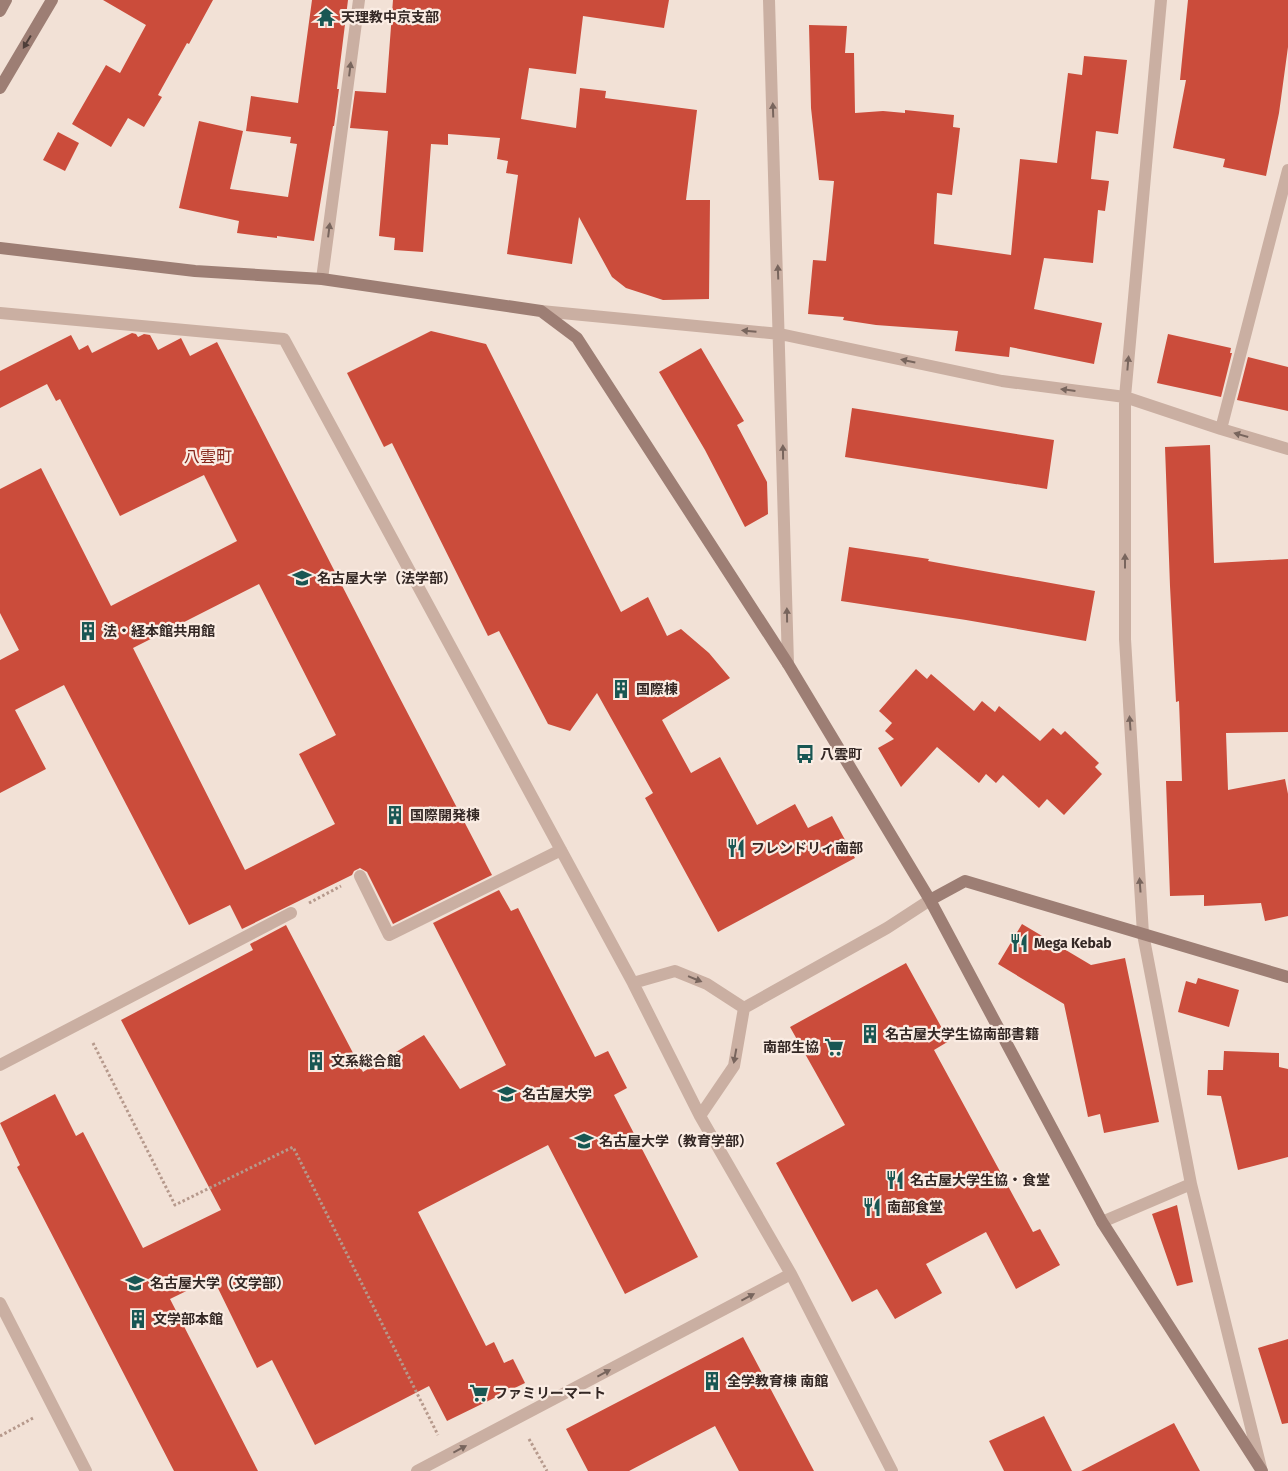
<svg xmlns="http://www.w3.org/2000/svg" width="1288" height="1471" font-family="'Fira Sans','Noto Sans JP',sans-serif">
  <rect width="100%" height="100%" fill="#f2e1d6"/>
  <path fill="#cb4c3b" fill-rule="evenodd" d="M103 0H213L189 44 187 43 158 95 162 97 144 127 128 118 111 147 72 124 106 65 120 73 146 25Z
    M312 0H348L337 89H339L334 126H333L314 241 277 236V238L237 233 239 221 179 208 199 121 243 131 230 189 288 197 297 144 290 143 291 137 246 131 251 96 298 103Z
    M393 0H669L664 28 583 16 576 74 529 68 521 119 576 128 580 88 606 91 605 98 697 110 686 200H710L709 299 663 300 626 288 612 277 579 217 572 264 507 254 518 175 506 173 508 161 497 159 500 138 448 134V145L431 144 423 252 394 250 395 238 379 236 388 131 350 128 355 91 386 93Z
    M1188 0H1288V47L1279 113 1266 176 1223 167 1225 159 1173 148 1186 80H1180Z
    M809 25 847 26 845 53H854L855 113 883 111 905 113V110L954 115 953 127 960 128 952 195 937 193 934 244 1011 255 1020 159 1057 163 1068 73 1082 75 1084 56 1127 60 1118 134 1096 131 1091 179 1109 181 1105 211 1098 210 1093 263 1044 258 1034 309 1102 323 1094 364 1010 347 1009 357 955 351 958 331 876 325 843 320 844 317 808 314 813 260 826 261 834 181 819 180 811 108Z
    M58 132 79 143 65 171 43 160Z
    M431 331 486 344 621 612 648 597 667 636 681 629 709 653 730 678 662 720 691 773 720 757 757 825 795 804 808 828 832 816 855 858 718 932 645 798 653 793 597 693 570 731 548 724 499 631 488 636 392 443 384 447 347 373Z
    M132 333 136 334 138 337 144 334 150 335 158 350 181 338 190 356 217 342 393 685 492 875 393 924 367 872 360 868 354 871 352 875 242 929 230 905 189 925 64 685 15 710 46 769 0 793V660L19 650 0 613V489L41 468 111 606 237 541 204 475 120 516 60 399 56 401 47 384 0 408V371L71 335 79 350 88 345 92 353ZM259 584 336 735 299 754 335 824 245 870 133 648Z
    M1168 334 1231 348 1230 353H1232L1221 397 1157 383Z
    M701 348 744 421 737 425 767 482 768 514 745 527 705 450 659 372Z
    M1248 357 1288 367V411L1237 400Z
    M852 408 1054 440 1047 489 845 457Z
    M1210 445 1214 563 1288 559V732L1226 733 1228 790 1285 779 1288 794V916L1265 921 1261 903 1204 906V895L1170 896 1166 781H1182L1179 701 1176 702 1170 586 1165 447Z
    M849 547 929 559 928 561 1095 591 1086 641 966 620 841 601Z
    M916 669 927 679 931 674 974 711 982 701 995 712 999 706 1040 741 1053 728 1061 735 1065 731 1099 763 1095 767 1102 774 1064 815 1047 799 1039 808 1003 775 996 783 986 774 979 783 937 747 901 787 878 748 894 739 885 731 892 723 879 711Z
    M499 890 511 911 518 908 595 1057 608 1051 627 1088 614 1095 698 1257 625 1294 548 1145 418 1212 486 1346 494 1342 504 1363 513 1359 525 1383 447 1421 429 1386 315 1445 272 1360 257 1368 213 1278 170 1299 258 1471H174L17 1167 20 1165 0 1123 55 1094 76 1136 83 1132 143 1248 221 1210 121 1020 253 950 250 944 286 925 363 1072 424 1035 460 1089 506 1065 433 923Z
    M1022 924 1091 965 1125 958 1159 1122 1104 1133 1100 1114 1088 1117 1064 1004 998 964Z
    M906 963 949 1041 934 1050 1033 1232 1040 1229 1060 1265 1016 1289 986 1232 926 1264 942 1293 895 1319 877 1289 852 1302 776 1163 845 1125 790 1027Z
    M1198 978 1239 990 1229 1027 1178 1012 1186 981 1196 984Z
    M1224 1051 1279 1053V1067L1288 1069V1157L1238 1170 1221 1096 1207 1095 1208 1070H1223Z
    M1177 1205 1193 1282 1177 1286 1152 1214Z
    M743 1337 814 1471H739L715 1426 629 1471H588L566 1429Z
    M1288 1339V1423L1282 1424 1258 1348Z
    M1044 1416 1072 1471H1004L989 1441Z
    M1174 1423 1200 1471H1081Z"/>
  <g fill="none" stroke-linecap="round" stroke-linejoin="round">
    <path stroke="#b6998c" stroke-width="3" stroke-dasharray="2.5 2.5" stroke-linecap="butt" d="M309 903 341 886
      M93 1043 175 1205 293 1147 438 1435
      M0 1436 35 1417
      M529 1439 547 1471"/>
    <path stroke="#caafa2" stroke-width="12" d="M0 313 284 339 633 983 700 1116 791 1274 892 1471
      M360 876 389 935 561 850
      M633 983 675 971 707 984 744 1008
      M744 1008 887 928 930 900
      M0 1065 291 913
      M700 1116 734 1066 744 1008
      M0 1303 86 1471
      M417 1471 791 1274"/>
    <path stroke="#caafa2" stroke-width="12" d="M769 0 788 664
      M322 279 359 0
      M541 311 780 334 1002 381 1125 397 1221 429 1288 449
      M1221 429 1288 170
      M1191 1184 1261 1468
      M1102 1222 1191 1184 1143 934 1125 639V397L1161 0"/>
    <path stroke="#9d7e74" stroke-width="12" d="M0 11 6 0
      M0 88 52 0
      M0 248 195 271 322 279 541 311 577 338 788 664 930 900 1102 1222 1262 1471
      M930 900 965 881 1288 977"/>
  </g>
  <defs><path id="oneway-solid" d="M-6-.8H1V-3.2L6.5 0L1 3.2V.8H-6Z" transform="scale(1.25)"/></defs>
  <use fill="#4e3e39" href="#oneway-solid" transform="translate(27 42) rotate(121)"/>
  <g fill="#78655d">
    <use href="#oneway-solid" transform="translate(350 69) rotate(-83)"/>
    <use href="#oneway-solid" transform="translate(773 110) rotate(-92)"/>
    <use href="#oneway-solid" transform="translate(329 230) rotate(-83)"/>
    <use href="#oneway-solid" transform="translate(778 272) rotate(-92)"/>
    <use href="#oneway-solid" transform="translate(749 331) rotate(-175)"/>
    <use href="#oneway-solid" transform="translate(908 361) rotate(-168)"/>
    <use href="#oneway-solid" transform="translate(1128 363) rotate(-85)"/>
    <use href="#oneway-solid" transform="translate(1068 390) rotate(-173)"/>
    <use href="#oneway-solid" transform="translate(1241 435) rotate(-164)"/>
    <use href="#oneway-solid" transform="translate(783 452) rotate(-91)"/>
    <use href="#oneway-solid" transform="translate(1125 561) rotate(-90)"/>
    <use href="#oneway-solid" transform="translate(787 615) rotate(-91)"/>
    <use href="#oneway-solid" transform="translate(1130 723) rotate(-94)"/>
    <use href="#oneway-solid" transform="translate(1140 885) rotate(-94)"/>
    <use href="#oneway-solid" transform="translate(695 979) rotate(22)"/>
    <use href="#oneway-solid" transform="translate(735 1056) rotate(100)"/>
    <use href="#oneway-solid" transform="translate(748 1297) rotate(-28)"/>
    <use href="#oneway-solid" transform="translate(604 1373) rotate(-28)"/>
    <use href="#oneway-solid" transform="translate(460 1449) rotate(-28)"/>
  </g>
  <defs>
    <g id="temple-bare" transform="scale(1.5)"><path d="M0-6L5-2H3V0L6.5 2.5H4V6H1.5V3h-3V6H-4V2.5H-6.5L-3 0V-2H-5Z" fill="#195753" stroke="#faece3" stroke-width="2.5" paint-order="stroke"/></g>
    <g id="university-bare" transform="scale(1.5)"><path d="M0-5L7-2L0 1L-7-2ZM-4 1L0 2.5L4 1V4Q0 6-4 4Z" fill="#195753" stroke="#faece3" stroke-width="2.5" paint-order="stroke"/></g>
    <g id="building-bare" transform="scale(1.5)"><path d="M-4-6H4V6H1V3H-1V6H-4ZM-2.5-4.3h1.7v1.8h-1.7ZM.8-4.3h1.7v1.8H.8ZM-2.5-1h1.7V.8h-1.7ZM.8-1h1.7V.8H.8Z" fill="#195753" stroke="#faece3" stroke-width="2.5" paint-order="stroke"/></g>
    <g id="bus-bare" transform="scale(1.5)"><path d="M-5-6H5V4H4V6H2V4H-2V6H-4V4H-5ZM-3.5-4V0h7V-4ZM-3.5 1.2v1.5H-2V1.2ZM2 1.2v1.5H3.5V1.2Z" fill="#195753" stroke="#faece3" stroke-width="2.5" paint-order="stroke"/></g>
    <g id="restaurant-bare" transform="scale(1.5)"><path d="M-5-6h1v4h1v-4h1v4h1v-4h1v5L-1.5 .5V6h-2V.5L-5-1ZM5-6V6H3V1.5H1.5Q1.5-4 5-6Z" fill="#195753" stroke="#faece3" stroke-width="2.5" paint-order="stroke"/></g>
    <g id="supermarket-bare" transform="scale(1.5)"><path d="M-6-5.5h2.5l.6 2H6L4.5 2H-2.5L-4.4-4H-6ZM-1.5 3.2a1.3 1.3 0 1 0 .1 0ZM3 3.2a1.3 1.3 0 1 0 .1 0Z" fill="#195753" stroke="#faece3" stroke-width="2.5" paint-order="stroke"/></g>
  </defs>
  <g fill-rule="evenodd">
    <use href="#temple-bare" x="326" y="17"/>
    <use href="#university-bare" x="302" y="578"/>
    <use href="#building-bare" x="88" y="631"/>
    <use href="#building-bare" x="621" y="689"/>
    <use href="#bus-bare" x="805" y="754"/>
    <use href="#building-bare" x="395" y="815"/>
    <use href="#restaurant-bare" x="736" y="848"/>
    <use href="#restaurant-bare" x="1019" y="943"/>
    <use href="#building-bare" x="870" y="1034"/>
    <use href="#supermarket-bare" x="834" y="1047"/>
    <use href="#building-bare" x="316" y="1061"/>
    <use href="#university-bare" x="507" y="1094"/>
    <use href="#university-bare" x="584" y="1141"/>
    <use href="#restaurant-bare" x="895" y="1180"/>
    <use href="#restaurant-bare" x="872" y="1207"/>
    <use href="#university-bare" x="135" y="1283"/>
    <use href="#building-bare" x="138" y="1319"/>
    <use href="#building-bare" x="712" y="1381"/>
    <use href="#supermarket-bare" x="479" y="1393"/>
  </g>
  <g text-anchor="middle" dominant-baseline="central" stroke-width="4.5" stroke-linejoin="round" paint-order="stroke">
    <g font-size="14" font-weight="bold" fill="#342825" stroke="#faece3" text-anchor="start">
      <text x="341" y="17">天理教中京支部</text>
      <text x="317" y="578">名古屋大学（法学部）</text>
      <text x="103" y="631">法・経本館共用館</text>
      <text x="636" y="689">国際棟</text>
      <text x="820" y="754">八雲町</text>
      <text x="410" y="815">国際開発棟</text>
      <text x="751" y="848">フレンドリィ南部</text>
      <text x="1034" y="943">Mega Kebab</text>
      <text x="885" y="1034">名古屋大学生協南部書籍</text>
      <text x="819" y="1047" text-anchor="end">南部生協</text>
      <text x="331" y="1061">文系総合館</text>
      <text x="522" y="1094">名古屋大学</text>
      <text x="599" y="1141">名古屋大学（教育学部）</text>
      <text x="910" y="1180">名古屋大学生協・食堂</text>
      <text x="887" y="1207">南部食堂</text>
      <text x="150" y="1283">名古屋大学（文学部）</text>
      <text x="153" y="1319">文学部本館</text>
      <text x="727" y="1381">全学教育棟 南館</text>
      <text x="494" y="1393">ファミリーマート</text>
    </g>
    <g font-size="16" fill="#86271b" stroke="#faece3">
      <text x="208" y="456">八雲町</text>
    </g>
  </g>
</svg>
